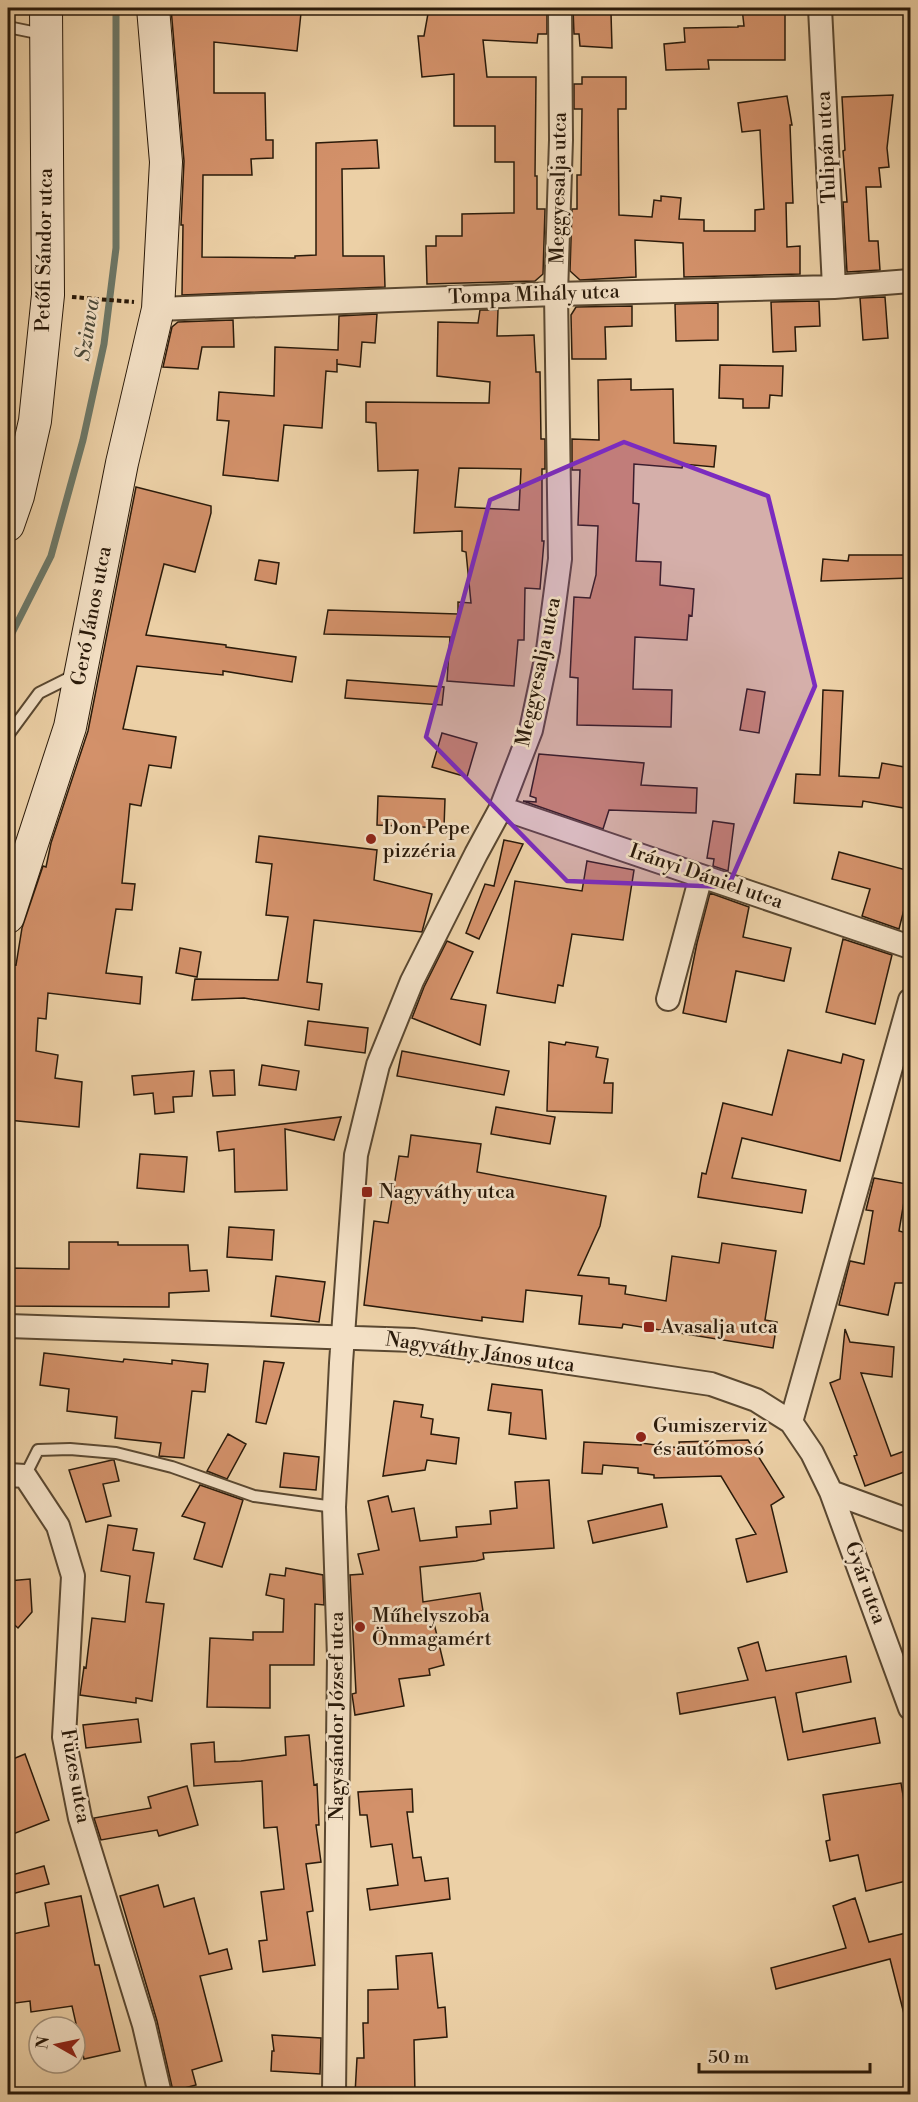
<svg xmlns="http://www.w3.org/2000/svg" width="918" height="2102" font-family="'Libre Bodoni',serif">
  <rect width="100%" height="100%" fill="#ecd0a6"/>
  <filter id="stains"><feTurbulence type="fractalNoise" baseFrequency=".00333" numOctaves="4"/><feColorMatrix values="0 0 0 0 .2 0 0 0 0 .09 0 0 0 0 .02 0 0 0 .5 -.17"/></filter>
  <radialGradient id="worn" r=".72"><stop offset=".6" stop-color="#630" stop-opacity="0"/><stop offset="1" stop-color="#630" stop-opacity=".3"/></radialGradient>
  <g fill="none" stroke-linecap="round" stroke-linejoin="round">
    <path stroke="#6d7868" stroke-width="7" d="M8 641 51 556 83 440 104 344 116 248V8"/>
  </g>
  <path fill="#d3916a" stroke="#2a1a0a" stroke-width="1.5" fill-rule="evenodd" d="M171 8H255L301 13 297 51 214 42V93H265L266 140H273V158L251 159 252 175H203L202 257 295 258V256L316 255V143L377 140 379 168 342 169 343 256H384L385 287 182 295 183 225H181L184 161Z
    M429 8H547V34H538L537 43 483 40 487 77H536L535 176H537V209H545L543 274 535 281 427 284 426 246H436V236H462V214L514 213V162H495V126H454V74L422 77 418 36H424Z
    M573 8H593V14L611 13 612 48 580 46 579 34H574Z
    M742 8H785V60H708L709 69 666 70 664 44 685 42 684 28 738 27V26H744Z
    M582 77H626V109H618L619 215 652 217 654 200 661 201V196L681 198 679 219 704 220V231H755V210L764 209 760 130 742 132 738 103 787 96 792 125H790L793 203H786L787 247 800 246V274L684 277 683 243 635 240 636 277 580 280 570 271 572 209H577V175H581L582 109H574V84H582Z
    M893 95 887 148 889 167 879 168 881 187H866L869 241H878L880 270 847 272 843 202H847L843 151 845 150 842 97Z
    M885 297 888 338 863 340 860 298Z
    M819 301 820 326 795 327 796 351 773 352 771 302Z
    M718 303V340L676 341 675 304Z
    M632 306V326L605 327 606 359H572L571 315 576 307Z
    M480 310H498L497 336 534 335 536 372H540L541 439H545V469H542V541H544L540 589 525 588 524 640H518L514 686 447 681 450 637 324 634 328 610 458 614V602L471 603 466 552 462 551V531L414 533 418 470 378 471 376 423 366 422V402L489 403 490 382 437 376 438 322 478 323ZM459 468 521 469 519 510 455 507Z
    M377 314 375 343 362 342 360 367 337 364V359V372L326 371 322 428 284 425 278 481 223 475 229 421 217 420 219 392 274 396 275 347 338 350 339 316Z
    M233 320 234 347H202L198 369 163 367 172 327 178 322Z
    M720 365 783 366 782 396 770 395 769 408H743V399L719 398Z
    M631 379V390L673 389 674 443 716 446 714 467 683 464 682 468 634 464 633 503 639 504 636 561 661 562 660 585 694 589 692 616 689 615 687 640 635 637 633 689 672 690 671 727 577 725 578 678 570 677 574 597 590 598 596 575 598 526 578 525 580 470H572V439L599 440 598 380Z
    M136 487 211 506V513L195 572 164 564 146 635 226 645V647L296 657 292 682 223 671V675L137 666 123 729 176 737 171 768 149 765 141 806 130 804 122 883 135 884 132 910 116 909 106 973 142 977 140 1004 48 993 46 1019 38 1018 36 1051 58 1055 55 1078 82 1082 79 1127 8 1120V993L13 964 16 965 22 928 43 866 46 867 51 843 88 731Z
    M849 555H910V578L821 581 823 559 848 561Z
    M259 560 279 563 276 584 255 580Z
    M347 680 444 687 442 705 345 698Z
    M747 689 765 692 759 733 740 730Z
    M823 690 843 691 839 776 879 778 882 763 910 768V809L863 801 862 807 794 803 796 774 820 775Z
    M442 733 477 743 467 777 432 767Z
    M539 754 644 763 641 785 697 788 696 813 609 810 603 829 523 801 536 802V798L530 796Z
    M378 796 445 799 444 828 377 825Z
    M713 821 734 824 728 871 713 866 714 859 707 858Z
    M259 836 377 850 374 880 432 894 422 932 314 920 307 982 322 984 319 1010 244 998 192 1000 195 979 278 980 288 917 266 915 272 864 256 862Z
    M504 840 523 844 479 939 466 933 485 884 494 886Z
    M839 852 910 871V886L899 929 862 916 870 889 832 879Z
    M587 861 634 870 623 940 572 934 563 986 558 985 555 1003 497 993 515 881 582 891Z
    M710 893 749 907 743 937 791 948 784 981 736 971 726 1022 683 1013 697 943Z
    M843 939 892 955 875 1024 826 1012Z
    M447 941 473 952 451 999 486 1005 480 1045 412 1018 424 987Z
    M180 948 201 952 197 977 176 973Z
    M308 1021 368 1028 365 1053 305 1045Z
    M549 1042 565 1045 566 1042 598 1047 596 1057 608 1059 604 1083H613L612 1113 547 1111Z
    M788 1050 841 1063 843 1054 864 1060 840 1161 742 1138 732 1178 806 1190 802 1213 698 1197 702 1173 706 1174 723 1103 772 1115Z
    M402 1051 509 1071 504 1095 397 1076Z
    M262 1065 299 1071 296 1090 259 1085Z
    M234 1070 235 1095 213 1096 210 1071Z
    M194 1071 192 1096 173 1097 174 1112 155 1114 153 1093 134 1095 132 1076Z
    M496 1107 555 1117 550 1144 491 1134Z
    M341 1117 334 1140 285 1129 287 1190 235 1192 234 1149 219 1151 217 1132Z
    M411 1135 481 1144 477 1172 606 1196 600 1226 578 1275 609 1278V1284L626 1286 625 1294 666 1301 672 1256 719 1263 722 1243 776 1251 765 1320 777 1322 773 1348 623 1324 622 1328 579 1324 582 1296 526 1290 523 1322 482 1317V1321L364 1305 374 1221 388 1223 399 1156 408 1157Z
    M140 1154 187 1157 184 1192 137 1188Z
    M874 1178 907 1184 899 1231 910 1234V1283H895L888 1315 839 1305 850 1261 864 1264 873 1211 866 1210Z
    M229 1227 274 1230 272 1260 227 1257Z
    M69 1242H118V1245H188L190 1271 207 1270 209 1291 169 1293V1307L8 1306V1268L69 1269Z
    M276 1276 325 1282 319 1322 271 1316Z
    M845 1329 850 1342 894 1347 892 1377 861 1373 891 1456 910 1449V1470L865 1486 854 1456 857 1455 830 1383 840 1379Z
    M44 1353 123 1362 124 1359 172 1364V1360L208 1364 205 1392 192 1391 184 1458 159 1456 161 1443 115 1438 117 1417 67 1411 69 1389 40 1385Z
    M264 1361 284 1363 266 1424 256 1422Z
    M492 1384 542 1390 546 1439 509 1434 511 1413 488 1410Z
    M394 1401 423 1405 421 1417 433 1419 431 1434 459 1438 456 1464 427 1460 425 1470 383 1476Z
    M228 1434 246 1444 227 1479 207 1471Z
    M748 1440 784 1497 771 1505 787 1572 747 1582 736 1539 756 1534 721 1476 654 1478V1475L638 1473V1468L603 1465 602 1474 582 1473 584 1442 641 1445V1443L680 1448 679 1442Z
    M284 1453 319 1457 316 1490 280 1487Z
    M112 1460H114L119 1481 103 1484 111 1516 86 1522 69 1470Z
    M549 1480 554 1548 483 1553 484 1559 476 1561 420 1567 423 1602 480 1593 483 1611 433 1619 444 1665 429 1669 430 1675 399 1679 404 1706 355 1715 352 1694 356 1693 350 1575 363 1574 358 1554 379 1550 368 1501 388 1496 392 1512 414 1508 420 1541 457 1537 456 1527 491 1524 490 1511 517 1508 515 1482Z
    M200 1485 243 1500 222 1567 194 1559 205 1523 182 1516Z
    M662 1504 667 1527 593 1543 588 1521Z
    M108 1525 137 1529 133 1550 154 1553 146 1602 164 1604 152 1701 136 1698V1703L80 1695 84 1667 86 1668 92 1618 125 1622 130 1576 101 1571Z
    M286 1568 323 1575 324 1605 315 1604 314 1665H270V1708L207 1707 210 1638 253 1640V1632H283L284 1599 266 1595 270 1574 285 1576Z
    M30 1579 32 1612 18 1628 8 1619V1581Z
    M758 1642 766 1671 846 1656 851 1682 796 1693 803 1732 875 1718 880 1743 788 1760 775 1697 680 1714 677 1693 748 1680 738 1648Z
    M138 1719 141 1742 86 1748 83 1725Z
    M309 1735 314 1785 317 1784 319 1825H316L321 1862 306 1864 313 1911 307 1912 315 1965 263 1972 259 1941 267 1940 261 1892 284 1889 277 1827 264 1828 262 1781 194 1786 191 1744 214 1742 215 1762 241 1761 286 1755 285 1737Z
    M25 1754 49 1820 8 1836V1761Z
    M901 1783 906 1813 910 1811V1845L904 1848 910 1880 866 1891 858 1855 830 1861 826 1841 830 1840 823 1795Z
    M187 1786 198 1825 159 1836 157 1830 101 1840 94 1818 151 1808 148 1797Z
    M412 1789 413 1812H407L413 1858 421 1857 425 1881 448 1878 450 1899 370 1910 367 1889 398 1885 392 1844 371 1847 367 1815H360L358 1792Z
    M44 1866 49 1884 8 1895V1876Z
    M158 1885 164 1907 194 1898 209 1954 227 1949 232 1969 200 1976 222 2061 192 2070 196 2085 173 2091 157 2021 120 1896Z
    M81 1896 95 1965H99L120 2051 84 2059 72 2006 31 2012 30 2001 8 2004V1935L49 1926 45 1903Z
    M855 1898 869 1942 910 1932V2014H904L890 1959 776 1989 771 1968 846 1948 833 1906Z
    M432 1953 438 2008 445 2007 447 2037 414 2040 415 2094H355L357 2058H364L363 2023H368V1990L398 1989 396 1956Z
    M272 2035 321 2038 320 2074 271 2071 272 2051H274Z"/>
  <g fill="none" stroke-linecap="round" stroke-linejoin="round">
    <g stroke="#5a4831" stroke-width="14">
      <path id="lane" d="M8 27 42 34
        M8 735 39 693 75 675
        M25 1476 38 1450 70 1449 116 1453 172 1467 254 1496 334 1507"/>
    </g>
    <g stroke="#5a4831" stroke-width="26">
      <path id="street" d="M820 8 834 287
        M158 309 556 294 834 287 910 281
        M501 808 910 947
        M668 999 701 876
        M8 1326 414 1340 711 1384 756 1400 791 1422 812 1453 831 1492 910 1708
        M791 1422 910 1000
        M8 1475 25 1476 58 1526 73 1576 64 1737 80 1818 144 2025 160 2094
        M831 1492 910 1521
        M334 2094 339 1657 334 1507 341 1363 356 1155 378 1065 412 981 476 854 501 808 531 730 548 650 560 559 556 294 561 140 560 8"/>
    </g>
    <g stroke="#2a1a0a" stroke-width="34">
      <path id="secondary" d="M8 525 18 496 35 421 48 295 46 8
        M8 917 70 727 122 463 158 309 166 162 153 8"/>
    </g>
    <path stroke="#2a1a0a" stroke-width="4" stroke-dasharray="4.5 3" stroke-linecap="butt" d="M72 297 134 302"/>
    <use href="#lane" stroke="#f3e0c5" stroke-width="10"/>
    <use href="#street" stroke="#f3e0c5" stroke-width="22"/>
    <use href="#secondary" stroke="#f3e0c5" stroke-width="32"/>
  </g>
  <path fill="#7b2cbf" fill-opacity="0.2" stroke="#7b2cbf" stroke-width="4.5" stroke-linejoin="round" d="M624 442 768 496 815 686 728 887 567 881 426 737 490 500Z"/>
  <g fill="#8f2418" stroke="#f3e0c5" stroke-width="2">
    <circle cx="371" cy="839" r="6"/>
    <rect x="361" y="1186" width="12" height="12" rx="3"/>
    <rect x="643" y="1321" width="12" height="12" rx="3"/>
    <circle cx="641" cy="1437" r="6"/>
    <circle cx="360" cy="1627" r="6"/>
  </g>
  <g text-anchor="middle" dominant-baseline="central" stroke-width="5" stroke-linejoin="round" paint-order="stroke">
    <g font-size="20" fill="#2a1a0a" stroke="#f3e0c5">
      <text transform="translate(827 147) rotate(-93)">Tulipán utca</text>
      <text transform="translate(559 188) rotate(-89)">Meggyesalja utca</text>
      <text transform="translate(45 250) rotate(-89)">Petőfi Sándor utca</text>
      <text transform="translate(534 295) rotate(-2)">Tompa Mihály utca</text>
      <text transform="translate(92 616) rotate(-79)">Geró János utca</text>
      <text transform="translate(539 672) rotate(-78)">Meggyesalja utca</text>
      <text transform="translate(706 877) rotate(19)">Irányi Dániel utca</text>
      <text transform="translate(480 1353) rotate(8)">Nagyváthy János utca</text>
      <text transform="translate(865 1583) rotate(70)">Gyár utca</text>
      <text transform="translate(337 1716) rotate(-90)">Nagysándor József utca</text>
      <text transform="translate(75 1776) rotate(80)">Füzes utca</text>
    </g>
    <g font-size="20" fill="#2a1a0a" stroke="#f3e0c5" text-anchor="start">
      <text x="383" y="828">Don Pepe<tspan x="383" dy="23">pizzéria</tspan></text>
      <text x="379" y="1192">Nagyváthy utca</text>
      <text x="661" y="1327">Avasalja utca</text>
      <text x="653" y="1426">Gumiszerviz<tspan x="653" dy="23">és autómosó</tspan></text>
      <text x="372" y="1616">Műhelyszoba<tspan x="372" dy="23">Önmagamért</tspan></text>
    </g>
    <g font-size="21" font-style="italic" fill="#4b4939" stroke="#f3e0c5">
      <text transform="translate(88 330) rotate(-81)">Szinva</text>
    </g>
  </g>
  <rect width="918" height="2102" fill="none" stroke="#ecd0a6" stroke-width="30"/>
  <rect x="9" y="9" width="900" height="2084" fill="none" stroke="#2a1a0a" stroke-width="3"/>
  <rect x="15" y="15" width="888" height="2072" fill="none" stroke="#2a1a0a" stroke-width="1.5"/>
  <g transform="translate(57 2045) rotate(279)"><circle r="28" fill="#f3e0c5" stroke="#a3917a" stroke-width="1.5"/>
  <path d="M0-4.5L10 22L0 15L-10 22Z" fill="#8f2418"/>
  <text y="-9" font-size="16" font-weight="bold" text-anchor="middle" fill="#2a1a0a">N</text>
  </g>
  <path d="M699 2063v9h171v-9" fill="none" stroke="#2a1a0a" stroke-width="3"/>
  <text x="708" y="2063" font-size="18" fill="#2a1a0a" stroke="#f3e0c5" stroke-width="4.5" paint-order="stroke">50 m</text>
  <rect width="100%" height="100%" filter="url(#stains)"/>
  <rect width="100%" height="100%" fill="url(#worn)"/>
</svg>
